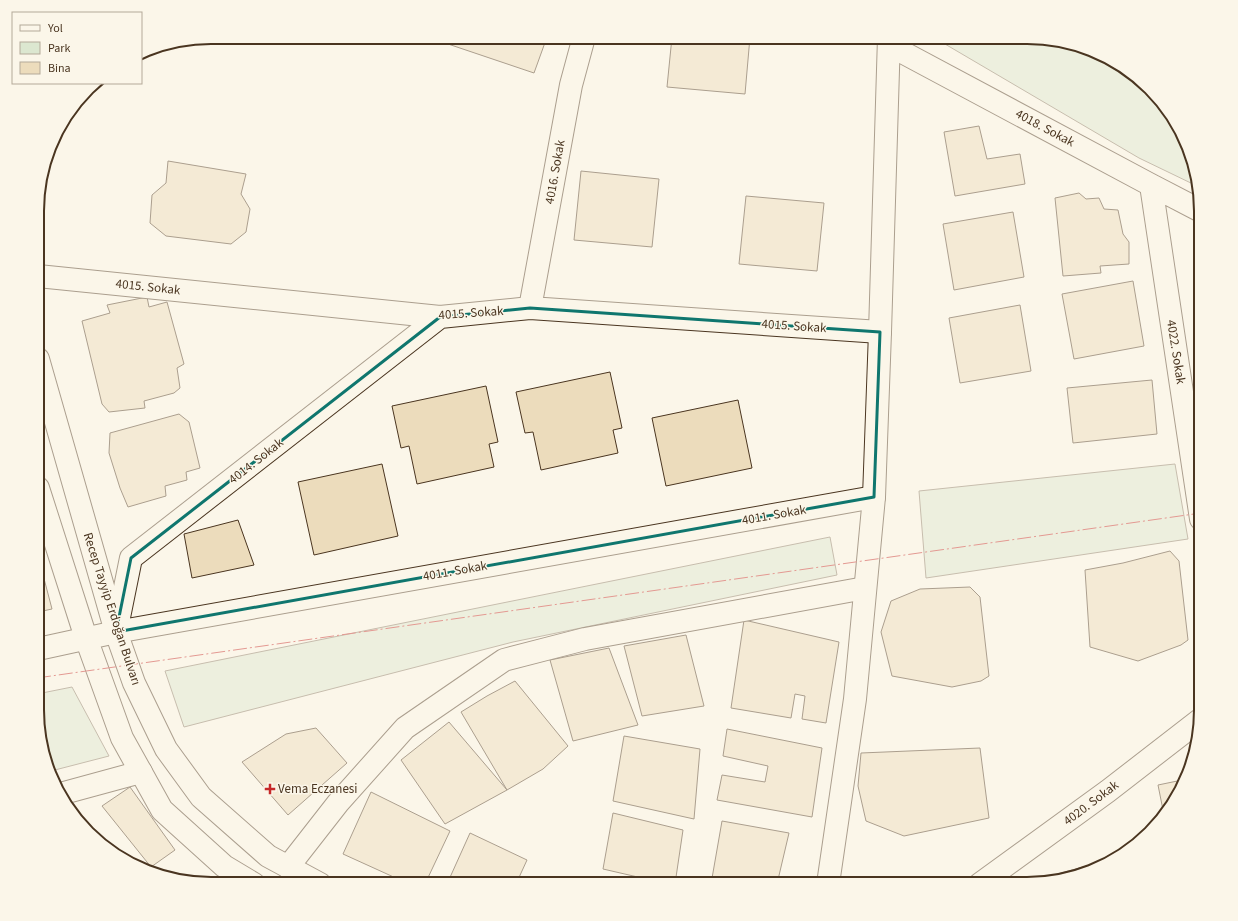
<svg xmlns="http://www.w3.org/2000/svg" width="1238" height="921" font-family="'Source Sans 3',sans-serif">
  <rect width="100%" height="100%" fill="#fbf6e9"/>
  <path fill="#dce7d0" stroke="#887966" d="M933 37H1039L1085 48 1108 59 1142 80 1183 134 1195 185 1139 158Z
    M1175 464 1188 539 926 578 919 491Z
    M830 537 837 575 513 642 184 727 165 671Z
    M72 687 109 756 51 771 37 722V694Z"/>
  <path fill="#ecdcbc" stroke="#4a3520" d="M450 37H547L534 73 448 44Z
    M672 37H750L745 94 667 87Z
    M979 126 987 159 1020 154 1025 184 955 196 944 132Z
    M168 161 246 174 241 194 250 209 246 232 231 244 166 236 150 223 152 195 166 183Z
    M581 171 659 179 652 247 574 240Z
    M1079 193 1086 199 1099 198 1104 209 1118 210 1123 234 1129 242V264L1100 266 1101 273 1063 276 1055 198Z
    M746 196 824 203 817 271 739 264Z
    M1013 212 1024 277 954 290 943 224Z
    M1133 281 1144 346 1074 359 1062 294Z
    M147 297 149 307 167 302 184 364 177 368 180 388 174 393 144 401 145 408 109 412 102 404 82 321 110 313 107 305Z
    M1020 305 1031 371 960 383 949 318Z
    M610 372 622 428 613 430 618 453 541 470 533 432 525 433 516 392Z
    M1152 380 1157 434 1073 443 1067 388Z
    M486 386 498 442 489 444 494 467 417 484 409 446 401 448 392 406Z
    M738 400 752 468 666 486 652 418Z
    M179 414 189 422 200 468 186 472 187 480 165 486 166 496 128 507 120 488 109 453 110 433Z
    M382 464 398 536 314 555 298 482Z
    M238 520 254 565 192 578 184 534Z
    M1170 551 1179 561 1188 640 1181 645 1138 661 1090 647 1085 570 1123 563Z
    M42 571 52 609 38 612V572Z
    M970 587 980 597 989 676 981 681 952 687 892 676 881 632 891 601 920 589Z
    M744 620 839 642 826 723 802 719 805 696 795 694 791 718 731 708Z
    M686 635 704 706 642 716 624 646Z
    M609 648 638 725 573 741 550 660Z
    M515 681 568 746 543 769 507 790 461 712 487 696Z
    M449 722 507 790 445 824 401 760Z
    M316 728 347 763 288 815 242 762 286 734Z
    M727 729 822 748 812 817 717 800 722 775 765 782 768 766 723 756Z
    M624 736 700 749 694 819 613 801Z
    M980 748 989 818 904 836 866 821 858 786 861 753Z
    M1187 779 1164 815 1158 785Z
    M130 787 175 850 151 867 102 806Z
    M371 792 450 831 425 884H409L343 854Z
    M613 813 683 830 675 884H668L603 869Z
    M722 821 789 833 777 884H711Z
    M470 833 527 860 516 884H447Z
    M1115 858 1104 866 1041 881 1040 879Z"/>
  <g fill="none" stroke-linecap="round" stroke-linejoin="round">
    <g stroke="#4a3520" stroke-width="24">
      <path id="minor" d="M889 45 1151 185 1201 211
        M1151 185 1201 519
        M38 276 440 317 530 308 880 332
        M530 308 571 85 584 37
        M116 632 131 558 440 317
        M38 649 116 632 874 497
        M60 794 141 772
        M288 867 338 803 405 728 504 660 585 639 865 588
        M980 884 1108 791 1201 719"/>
    </g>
    <g stroke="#4a3520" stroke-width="24">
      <path id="secondary" d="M38 359 116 632 134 683 166 749 201 797 268 856 320 884
        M38 488 86 638 122 738 162 810 224 866 254 884
        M828 884 855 699 874 497 880 332 889 37"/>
    </g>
    <use href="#minor" stroke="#fbf6e9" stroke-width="22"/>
    <use href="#secondary" stroke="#fbf6e9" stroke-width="22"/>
    <path stroke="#c62828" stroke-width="1" stroke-dasharray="14 3 2 3" stroke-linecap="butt" d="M37 678 1201 513"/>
  </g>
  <path d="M0 0H1238V921H0ZM530 308 880 332 874 497 116 632 131 558 440 317Z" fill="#fbf6e9" fill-opacity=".55" fill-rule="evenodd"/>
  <path fill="none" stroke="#0f766e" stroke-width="3" stroke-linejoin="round" d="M530 308 880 332 874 497 116 632 131 558 440 317Z"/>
  <path fill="#c62828" stroke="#fbf6e9" stroke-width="1.5" d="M268 783h4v4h4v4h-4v4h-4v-4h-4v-4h4z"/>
  <g text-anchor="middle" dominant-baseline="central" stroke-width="3" stroke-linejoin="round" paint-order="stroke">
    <g font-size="13" fill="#4a3520" stroke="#fbf6e9">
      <text transform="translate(1045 128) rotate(28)">4018. Sokak</text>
      <text transform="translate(555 172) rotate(-80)">4016. Sokak</text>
      <text transform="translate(148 287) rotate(6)">4015. Sokak</text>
      <text transform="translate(471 313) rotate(-4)">4015. Sokak</text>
      <text transform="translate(794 326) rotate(4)">4015. Sokak</text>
      <text transform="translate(1176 352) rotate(81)">4022. Sokak</text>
      <text transform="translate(256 461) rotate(-38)">4014. Sokak</text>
      <text transform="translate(774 515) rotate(-10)">4011. Sokak</text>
      <text transform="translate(455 571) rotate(-10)">4011. Sokak</text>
      <text transform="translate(112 609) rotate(72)">Recep Tayyip Erdoğan Bulvarı</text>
      <text transform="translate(1091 803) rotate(-37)">4020. Sokak</text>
    </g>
    <g font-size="13" fill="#4a3520" stroke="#fbf6e9" text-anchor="start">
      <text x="278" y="789">Vema Eczanesi</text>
    </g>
  </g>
  <path d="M0 0H1238V921H0ZM211 44H1027A167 167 0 0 1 1194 211V710A167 167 0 0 1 1027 877H211A167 167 0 0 1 44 710V211A167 167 0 0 1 211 44Z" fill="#fbf6e9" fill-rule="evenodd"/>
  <path fill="none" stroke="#4a3520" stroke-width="2" d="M211 44H1027A167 167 0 0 1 1194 211V710A167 167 0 0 1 1027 877H211A167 167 0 0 1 44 710V211A167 167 0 0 1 211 44Z"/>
  <rect x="12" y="12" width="130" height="72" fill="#fbf6e9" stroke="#b4a999"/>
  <rect x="20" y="25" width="20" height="6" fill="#fbf6e9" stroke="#b4a999"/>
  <text x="48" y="32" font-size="12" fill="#4a3520">Yol</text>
  <rect x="20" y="42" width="20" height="12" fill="#dce7d0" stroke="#b4a999"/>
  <text x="48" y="52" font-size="12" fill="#4a3520">Park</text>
  <rect x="20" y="62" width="20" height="12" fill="#ecdcbc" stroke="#b4a999"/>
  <text x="48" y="72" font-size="12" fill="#4a3520">Bina</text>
</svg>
